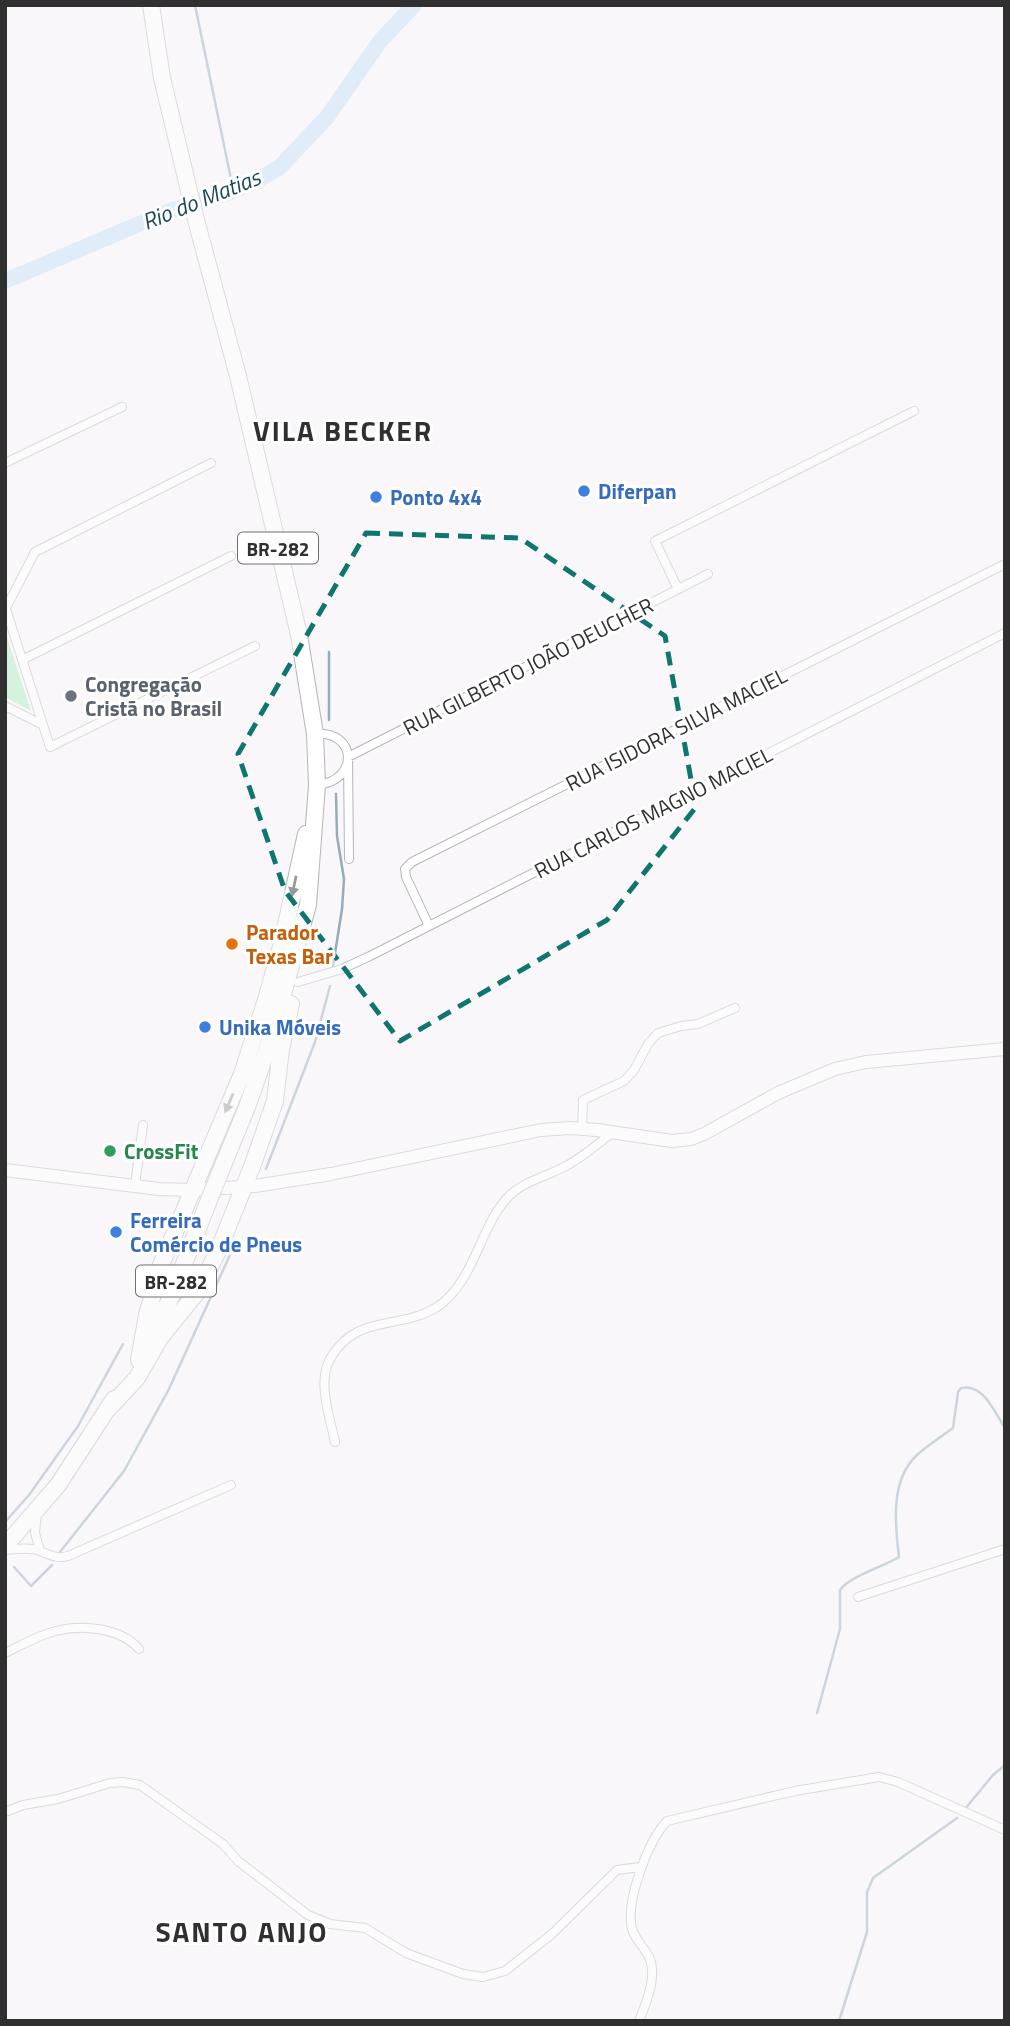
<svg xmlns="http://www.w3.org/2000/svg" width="1010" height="2026" font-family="'Titillium Web',sans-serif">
  <rect width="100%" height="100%" fill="#f9f7fa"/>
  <path fill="#a9ecbc" d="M5 631 31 711 5 697Z"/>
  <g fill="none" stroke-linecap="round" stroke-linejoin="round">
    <path stroke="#95acbc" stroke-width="2.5" d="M195 5 232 184 231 192
      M329 652V720
      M333 966 342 909 344 879 337 836 336 794
      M266 1169 315 1042 330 986
      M5 1522 29 1495 78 1426 123 1344
      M60 1552 124 1471 169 1389 234 1246
      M14 1567 31 1586 52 1565
      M817 1713 840 1629V1590C850 1576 883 1567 899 1557 895 1524 890 1480 917 1455 928 1445 941 1437 953 1428L958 1392 961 1388C983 1383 994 1411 1005 1428
      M965 1809 993 1775 1005 1765
      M839 2021 867 1932V1892L873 1878 957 1818"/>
    <path stroke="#c0e1f7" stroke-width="16" d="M5 281 167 212 231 192 254 182 280 167 327 117 381 40 414 5"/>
    <g stroke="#b6b4b7" stroke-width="10">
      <path id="street" d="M5 463 122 407
        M678 589 655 541 914 411
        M6 609 50 747 255 646
        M5 610 35 552 211 463
        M22 660 231 556
        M5 706 43 725
        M315 734C357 730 360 781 317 785
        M349 859 348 757 708 574
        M429 926 406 877 405 869 412 862 1005 564
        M298 982 342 969 370 956 1005 633
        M582 1128 583 1100 624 1081 634 1070 648 1044 658 1033 681 1026 698 1024 735 1008
        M135 1185 143 1125
        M335 1442C330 1418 317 1382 330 1359 356 1313 398 1331 437 1307 475 1282 479 1227 509 1196 524 1181 548 1176 566 1166 583 1157 598 1144 613 1132
        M37 1513 35 1533 40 1551
        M5 1550C16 1549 30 1547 40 1551 51 1555 56 1559 68 1556L231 1485
        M858 1597 1005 1549
        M5 1653C22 1645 39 1635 56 1631 82 1624 121 1628 139 1649
        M5 1812 23 1805 58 1799 110 1783 123 1782 140 1785 223 1844 238 1861 308 1915 330 1924 365 1928 406 1953 463 1974 483 1977 505 1971 552 1934 617 1870 640 1867
        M639 2021C646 2003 658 1976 649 1957 644 1947 635 1939 632 1929 625 1902 648 1841 667 1821L795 1791 879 1777 898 1782 1005 1830"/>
    </g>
    <g stroke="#b6b4b7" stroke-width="14">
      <path id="secondary" d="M5 1170 159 1189 192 1190 255 1186 331 1174 541 1130 570 1128 597 1130 672 1141 691 1139 704 1134 778 1093 835 1069 866 1062 1005 1049"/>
    </g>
    <g stroke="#b6b4b7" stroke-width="18">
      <path id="highway" d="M151 5 162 78 196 220 238 376 299 635 315 734 317 785 308 905 268 1047 247 1107 219 1175
        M149 1341 171 1297 209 1200
        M139 1360 147 1315 161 1265 242 1074 266 1000 282 943 306 834
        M108 1409 137 1378 160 1338 198 1291 219 1249 253 1164 275 1101 281 1049 291 1004
        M5 1546 58 1485 114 1399"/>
    </g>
    <use href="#street" stroke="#fff" stroke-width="8"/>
    <use href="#secondary" stroke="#fff" stroke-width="12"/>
    <use href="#highway" stroke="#fff" stroke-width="16"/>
    <g stroke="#b6b4b7" stroke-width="18" stroke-linecap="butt">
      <path id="highway-bridge" d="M209 1200 219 1175"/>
    </g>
    <use href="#highway-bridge" stroke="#fff" stroke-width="16"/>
  </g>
  <defs><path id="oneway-solid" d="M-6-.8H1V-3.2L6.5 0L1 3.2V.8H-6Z" transform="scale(1.75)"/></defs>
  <g fill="#989898">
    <use href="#oneway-solid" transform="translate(294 886) rotate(102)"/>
    <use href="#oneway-solid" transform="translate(229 1103) rotate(113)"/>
  </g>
  <path d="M0 0H1010V2026H0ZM366 533 520 538 665 636 696 807 607 920 400 1041 285 891 238 754Z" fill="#f9f7fa" fill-opacity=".55" fill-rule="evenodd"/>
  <path fill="none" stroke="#0f766e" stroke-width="5" stroke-dasharray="14 9" stroke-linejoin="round" d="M366 533 520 538 665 636 696 807 607 920 400 1041 285 891 238 754Z"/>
  <g fill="#3f7fe0" stroke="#fff" stroke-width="2.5">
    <circle cx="584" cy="491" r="7"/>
    <circle cx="376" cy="497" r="7"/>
    <circle cx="205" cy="1027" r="7"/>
    <circle cx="116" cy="1232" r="7"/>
  </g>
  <circle fill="#6b7280" stroke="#fff" stroke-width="2.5" cx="71" cy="696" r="7"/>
  <circle fill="#e8710a" stroke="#fff" stroke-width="2.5" cx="232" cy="944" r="7"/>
  <circle fill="#2e9e5b" stroke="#fff" stroke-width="2.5" cx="110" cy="1151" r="7"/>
  <g text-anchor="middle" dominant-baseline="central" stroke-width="6" stroke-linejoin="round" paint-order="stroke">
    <g fill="#fff" stroke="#6f6e6f" stroke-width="2">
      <rect x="238" y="532.5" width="80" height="31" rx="5"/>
      <rect x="136" y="1265.5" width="80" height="31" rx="5"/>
    </g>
    <g font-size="19" font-weight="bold" fill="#313031">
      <text x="278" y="548">BR-282</text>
      <text x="176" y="1281">BR-282</text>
    </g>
    <g font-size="21" font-weight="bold" fill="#366cbe" stroke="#fff" text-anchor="start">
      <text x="598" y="491">Diferpan</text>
      <text x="390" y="497">Ponto 4x4</text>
      <text x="219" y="1027">Unika Móveis</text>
      <text x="130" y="1220">Ferreira<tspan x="130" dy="24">Comércio de Pneus</tspan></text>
    </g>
    <g font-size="21" fill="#313031" stroke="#fff">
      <text transform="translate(528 666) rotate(-27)">RUA GILBERTO JOÃO DEUCHER</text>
      <text transform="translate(676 729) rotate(-27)">RUA ISIDORA SILVA MACIEL</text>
      <text transform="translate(653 812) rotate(-27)">RUA CARLOS MAGNO MACIEL</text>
    </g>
    <g font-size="21" font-weight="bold" fill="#5b616d" stroke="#fff" text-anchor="start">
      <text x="85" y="684">Congregação<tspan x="85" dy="24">Cristã no Brasil</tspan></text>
    </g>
    <g font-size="21" font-weight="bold" fill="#c56008" stroke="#fff" text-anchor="start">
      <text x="246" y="932">Parador<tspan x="246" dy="24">Texas Bar</tspan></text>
    </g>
    <g font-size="21" font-weight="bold" fill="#27864d" stroke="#fff" text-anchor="start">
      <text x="124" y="1151">CrossFit</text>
    </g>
    <g font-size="23" font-style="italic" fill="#20465d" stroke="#fff">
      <text transform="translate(201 199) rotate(-22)">Rio do Matias</text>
    </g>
    <g font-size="28" font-weight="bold" letter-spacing="2" fill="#313031" stroke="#fff">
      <text x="343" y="430">VILA BECKER</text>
      <text x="242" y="1931">SANTO ANJO</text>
    </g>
  </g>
  <rect width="1010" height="2026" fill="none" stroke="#313031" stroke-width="14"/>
</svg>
